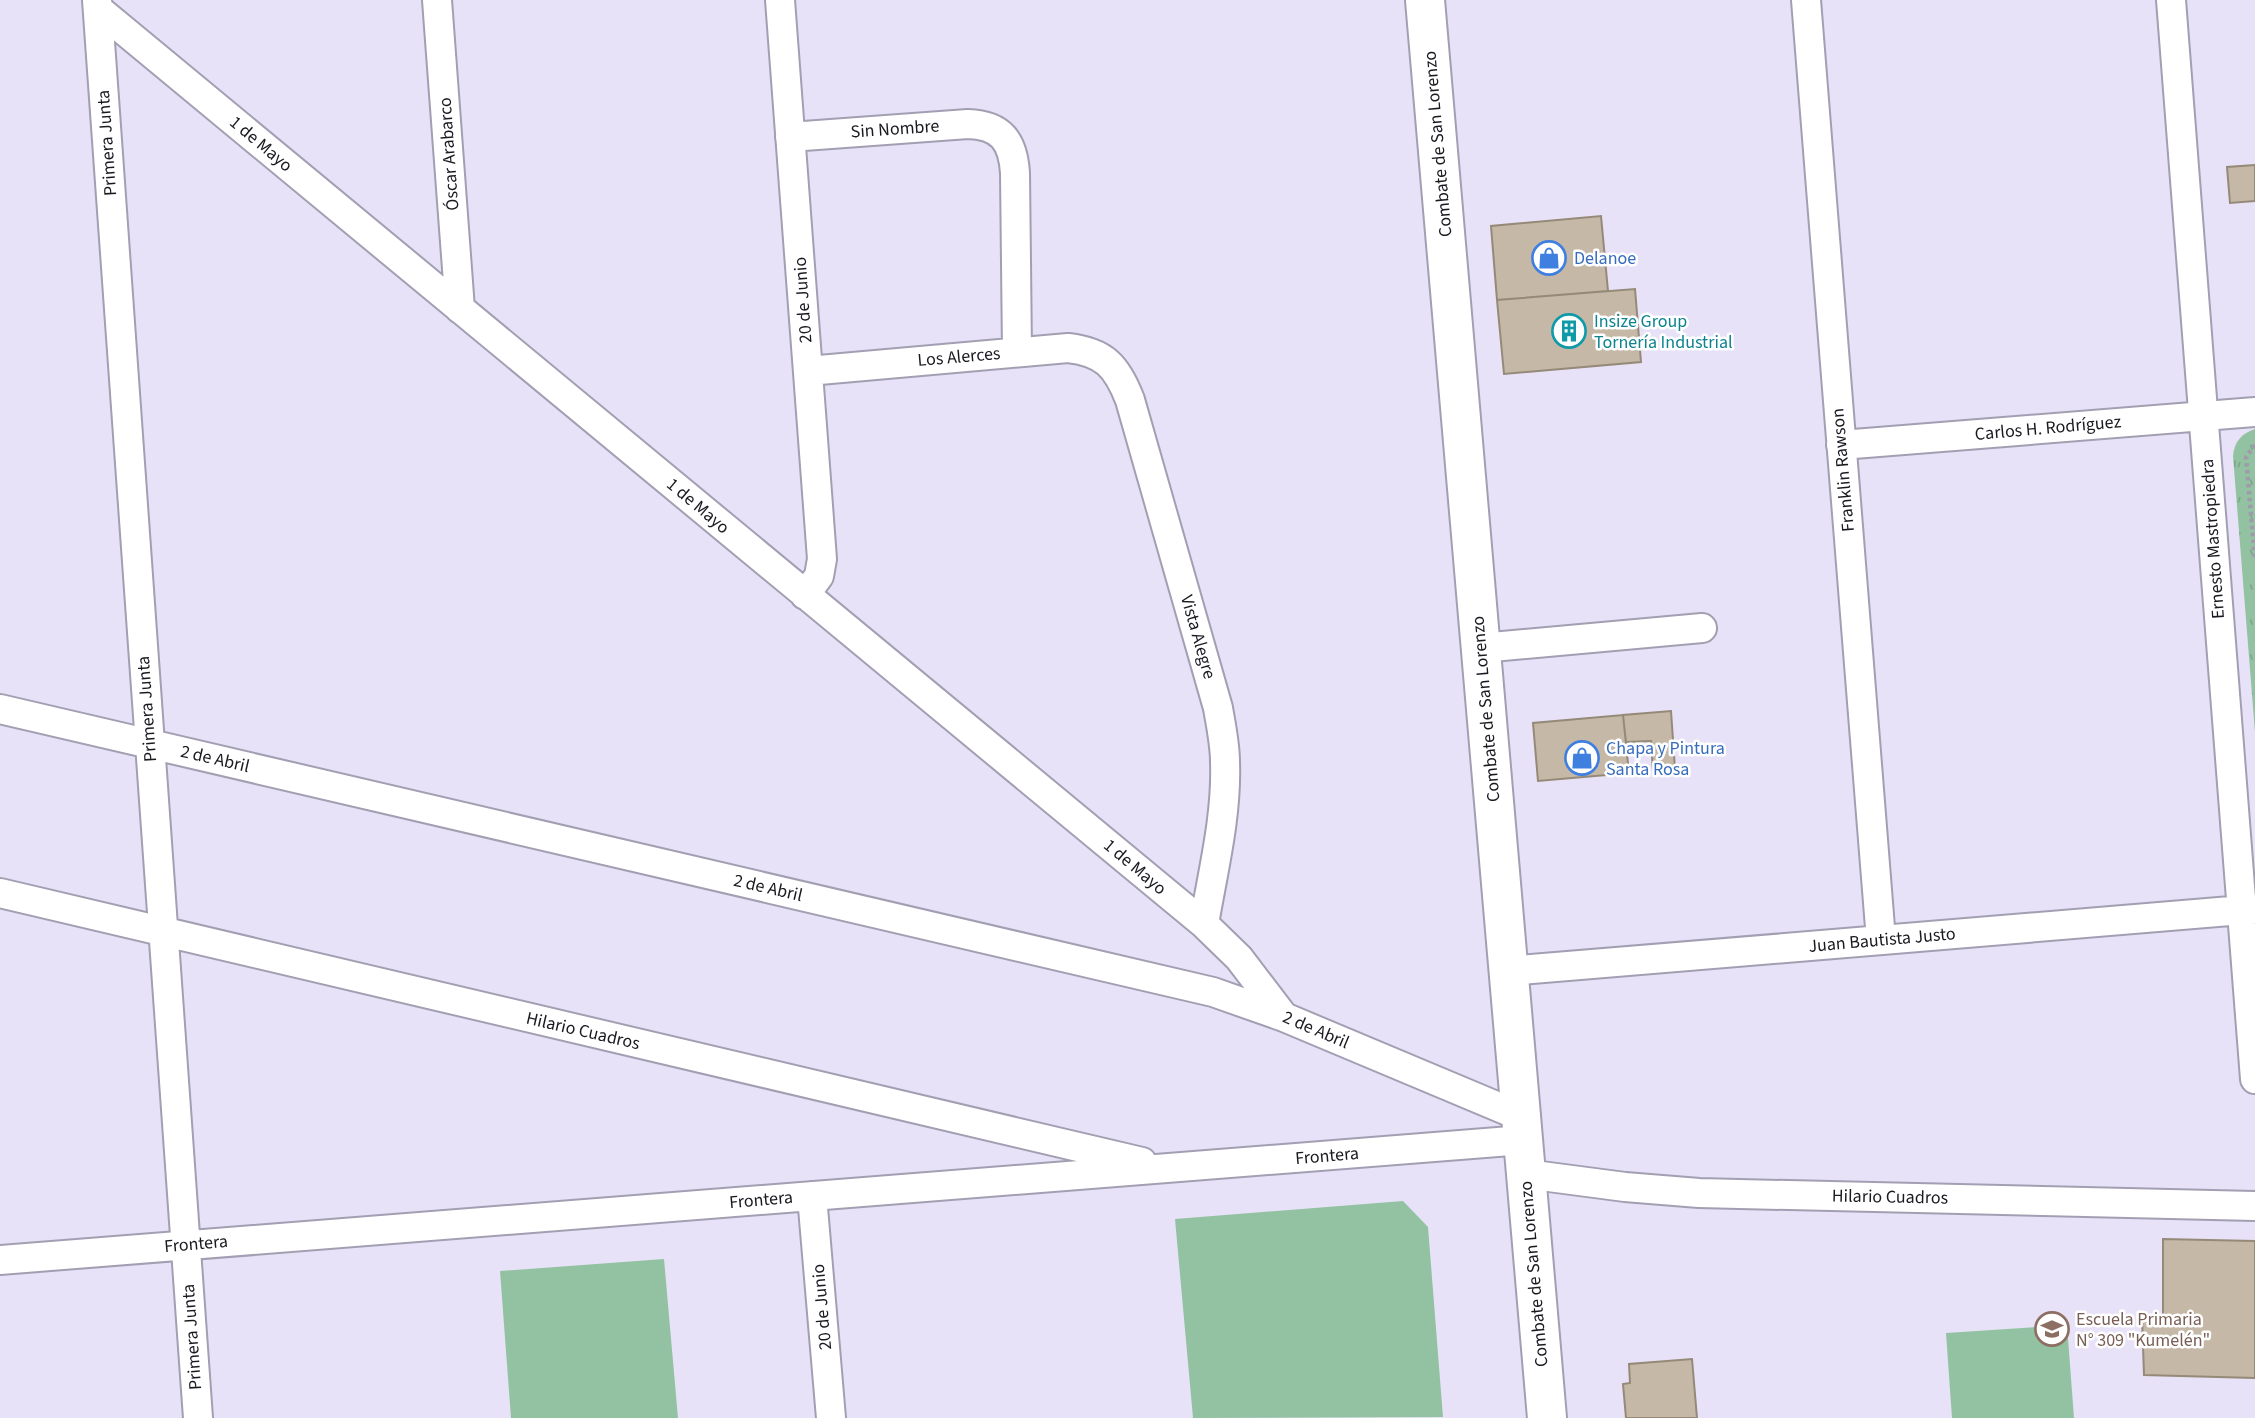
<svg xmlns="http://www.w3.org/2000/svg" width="2255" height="1418" font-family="'Source Sans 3',sans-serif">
  <defs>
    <pattern id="park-tufts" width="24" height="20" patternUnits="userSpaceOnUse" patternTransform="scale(1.75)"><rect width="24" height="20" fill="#93c2a2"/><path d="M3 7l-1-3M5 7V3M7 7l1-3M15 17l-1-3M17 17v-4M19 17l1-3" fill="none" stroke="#7ea68b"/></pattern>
  </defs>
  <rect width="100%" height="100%" fill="#e7e2f7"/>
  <path fill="#93c2a2" d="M1403 1201 1428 1227 1443 1417 1193 1418 1175 1219Z
    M664 1259 678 1418H511L500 1271Z
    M2067 1325 2074 1418H1952L1946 1333Z"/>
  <path fill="url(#park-tufts)" d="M2255 429V732L2233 456C2234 442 2242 433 2255 429Z"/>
  <path fill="#c5b8a7" stroke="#958978" stroke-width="2" d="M2255 165V201L2230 203 2227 167Z
    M1601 216 1608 291 1497 300 1491 226Z
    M1635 289 1641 362 1504 374 1497 300Z
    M1671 711 1675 769 1653 771 1651 741 1626 742 1623 715Z
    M1623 715 1629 773 1538 781 1533 723Z
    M2163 1239 2255 1241V1378L2144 1375 2142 1316H2163Z
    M1692 1359 1697 1418H1626L1623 1384 1630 1383 1629 1364Z"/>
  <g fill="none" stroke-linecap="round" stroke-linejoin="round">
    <g stroke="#a39fb2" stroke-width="32">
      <path id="street" d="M97 0 198 1418
        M437 0 460 309
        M780 0 822 559 819 576 805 595
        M1806 0 1881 940
        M2171 0 2255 1079
        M98 9 1204 924 1239 958 1284 1017
        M790 137 968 124C1001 125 1013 141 1015 173L1017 352
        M808 371 1068 348C1104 352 1117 366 1130 400L1218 708C1221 726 1225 744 1225 762 1227 816 1213 871 1204 924
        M1841 445 2255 412
        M1481 648 1702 628
        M0 709 1213 992 1284 1017 1520 1116
        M0 893 1142 1162
        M1508 971 2255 909
        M1526 1174 1625 1187 1699 1193 2255 1206
        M812 1196 831 1418
        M0 1260 1523 1140"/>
    </g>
    <g stroke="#a39fb2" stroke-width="42">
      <path id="secondary" d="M1425 0 1547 1418"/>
    </g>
    <path stroke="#9e9bab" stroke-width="4.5" stroke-dasharray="3.5 3.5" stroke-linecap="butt" d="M2255 445 2246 457 2255 560"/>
    <use href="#street" stroke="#fff" stroke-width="28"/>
    <use href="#secondary" stroke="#fff" stroke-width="38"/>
  </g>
  <defs>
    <g id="shop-ring" transform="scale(1.75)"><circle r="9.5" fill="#fff" stroke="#3f7fe0" stroke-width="1.5"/><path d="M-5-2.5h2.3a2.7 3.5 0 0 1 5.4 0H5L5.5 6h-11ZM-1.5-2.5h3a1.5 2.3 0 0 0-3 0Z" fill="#3f7fe0"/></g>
    <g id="building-ring" transform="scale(1.75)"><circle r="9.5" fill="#fff" stroke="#0f9aa8" stroke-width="1.5"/><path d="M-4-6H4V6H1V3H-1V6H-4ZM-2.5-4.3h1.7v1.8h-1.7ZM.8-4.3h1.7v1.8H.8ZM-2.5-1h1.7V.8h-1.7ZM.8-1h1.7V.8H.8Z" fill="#0f9aa8"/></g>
    <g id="school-ring" transform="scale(1.75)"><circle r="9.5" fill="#fff" stroke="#8d6e63" stroke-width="1.5"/><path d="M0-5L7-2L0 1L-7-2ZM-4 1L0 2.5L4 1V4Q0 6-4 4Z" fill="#8d6e63"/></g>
  </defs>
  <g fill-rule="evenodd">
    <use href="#shop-ring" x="1549" y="258"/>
    <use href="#building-ring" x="1569" y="331"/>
    <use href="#shop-ring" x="1582" y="758"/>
    <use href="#school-ring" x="2052" y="1329"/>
  </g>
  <g text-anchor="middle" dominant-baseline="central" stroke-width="5" stroke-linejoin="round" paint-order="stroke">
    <g font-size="18" fill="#1a1920" stroke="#fff">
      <text transform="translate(895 129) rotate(-4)">Sin Nombre</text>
      <text transform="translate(107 143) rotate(-94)">Primera Junta</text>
      <text transform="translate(261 144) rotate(40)">1 de Mayo</text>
      <text transform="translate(1438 144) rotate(-95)">Combate de San Lorenzo</text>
      <text transform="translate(449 154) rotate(-94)">Óscar Arabarco</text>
      <text transform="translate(803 300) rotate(-94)">20 de Junio</text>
      <text transform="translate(959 357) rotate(-5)">Los Alerces</text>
      <text transform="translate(2048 428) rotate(-5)">Carlos H. Rodríguez</text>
      <text transform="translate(1843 470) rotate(-95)">Franklin Rawson</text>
      <text transform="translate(698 506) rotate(40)">1 de Mayo</text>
      <text transform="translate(2213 539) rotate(-94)">Ernesto Mastropiedra</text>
      <text transform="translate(1198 637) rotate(74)">Vista Alegre</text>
      <text transform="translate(147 709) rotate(-94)">Primera Junta</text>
      <text transform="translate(1486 709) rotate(-95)">Combate de San Lorenzo</text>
      <text transform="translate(215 759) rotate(13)">2 de Abril</text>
      <text transform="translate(1135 867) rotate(40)">1 de Mayo</text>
      <text transform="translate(768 888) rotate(13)">2 de Abril</text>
      <text transform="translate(1882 940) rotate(-5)">Juan Bautista Justo</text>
      <text transform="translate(1316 1030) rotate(23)">2 de Abril</text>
      <text transform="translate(583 1031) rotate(13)">Hilario Cuadros</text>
      <text transform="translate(1327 1156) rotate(-5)">Frontera</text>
      <text transform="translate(1890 1197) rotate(1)">Hilario Cuadros</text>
      <text transform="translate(761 1200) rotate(-5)">Frontera</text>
      <text transform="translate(196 1244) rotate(-5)">Frontera</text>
      <text transform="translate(1534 1274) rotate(-95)">Combate de San Lorenzo</text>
      <text transform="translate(822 1307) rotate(-95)">20 de Junio</text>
      <text transform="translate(192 1337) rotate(-94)">Primera Junta</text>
    </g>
    <g font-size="18" fill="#366cbe" stroke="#fff" text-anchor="start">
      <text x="1574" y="258">Delanoe</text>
      <text x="1606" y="748">Chapa y Pintura<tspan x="1606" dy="21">Santa Rosa</tspan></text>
    </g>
    <g font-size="18" fill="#0d838f" stroke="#fff" text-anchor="start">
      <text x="1594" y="321">Insize Group<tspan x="1594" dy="21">Tornería Industrial</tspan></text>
    </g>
    <g font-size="18" fill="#785e54" stroke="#fff" text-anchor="start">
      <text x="2076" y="1319">Escuela Primaria<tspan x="2076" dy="21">N° 309 "Kumelén"</tspan></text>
    </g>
  </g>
</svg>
